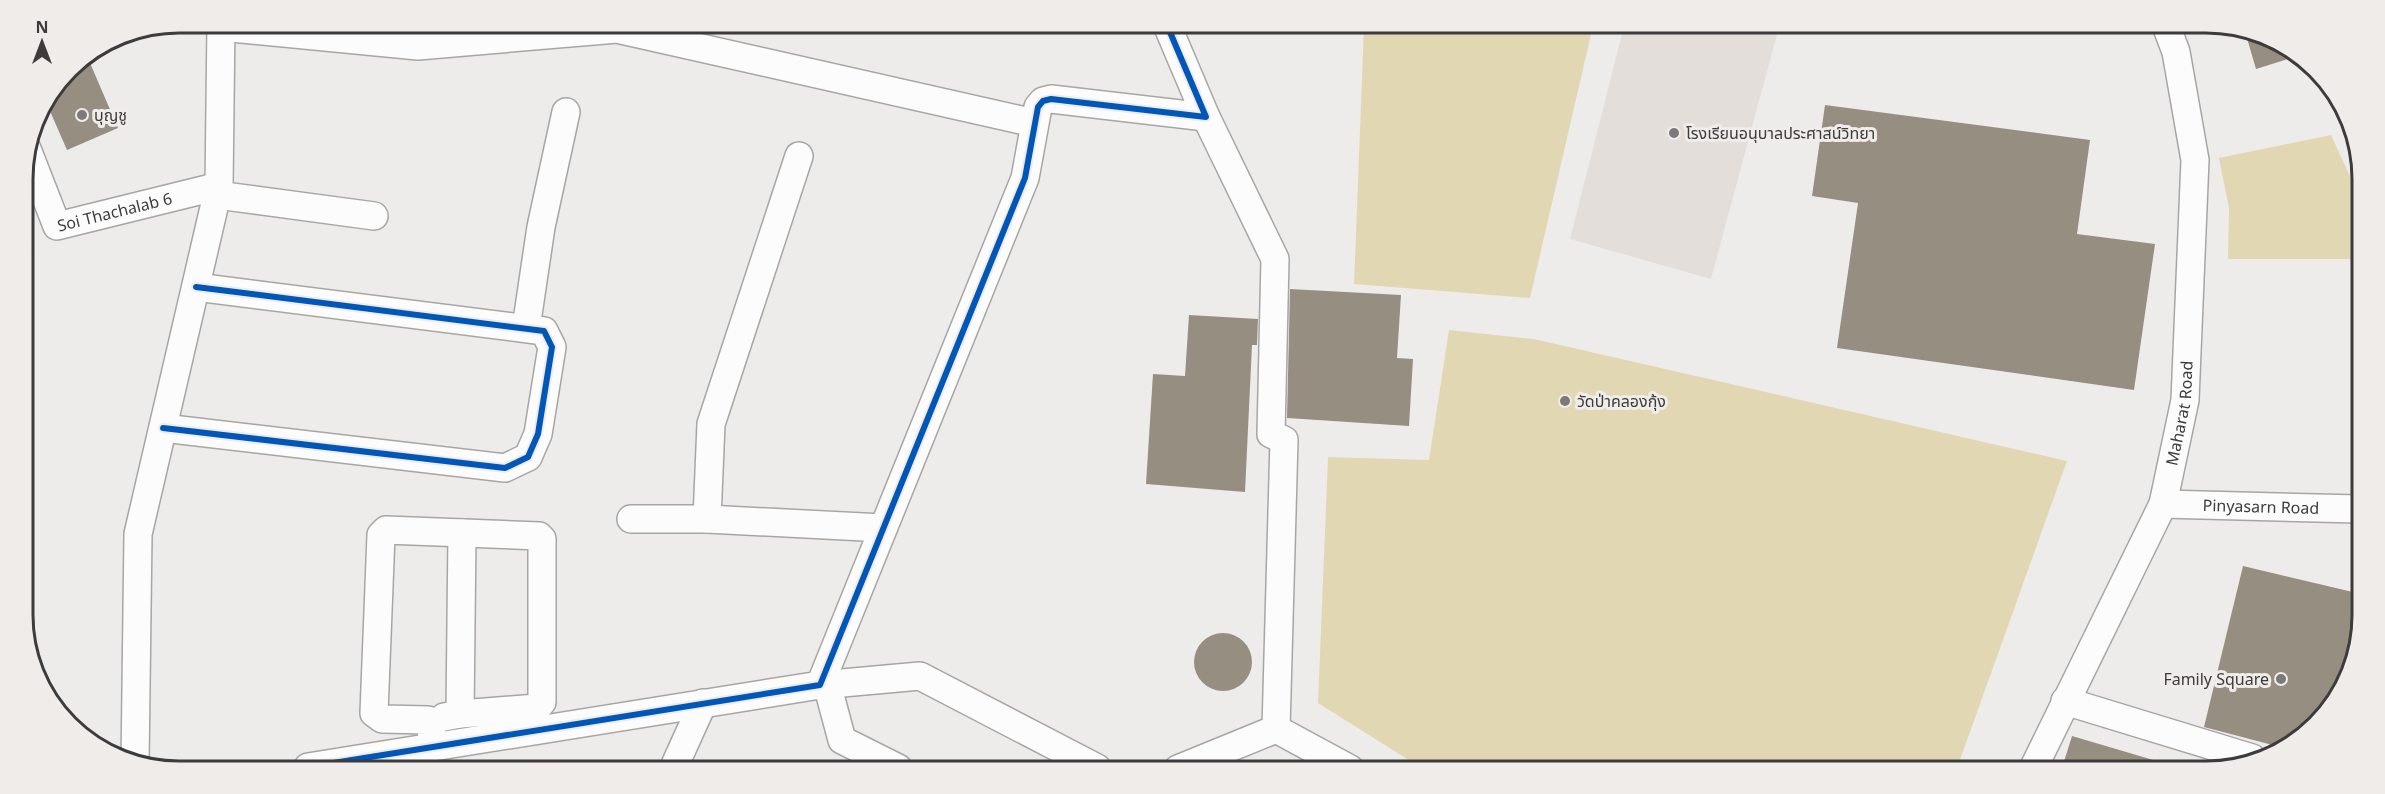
<svg xmlns="http://www.w3.org/2000/svg" width="2385" height="794" font-family="'Noto Sans','Noto Sans Thai',sans-serif">
  <rect width="100%" height="100%" fill="#eeeceb"/>
  <path fill="#e4deda" d="M1624 26 1779 27 1711 279 1570 239Z"/>
  <path fill="#e1d8b3" d="M1364 26H1593L1530 298 1354 284Z
    M2331 135 2359 196V259H2228L2229 208 2219 158Z
    M1449 330 1534 339 2067 461 1956 771 1423 769 1318 703 1328 457 1429 460Z"/>
  <path fill="#d69bb0" d="M2329 86 2360 148 2359 169 2350 148Z"/>
  <path fill="#978e82" d="M2244 28H2247L2294 57 2256 69Z
    M87 56 118 128 67 150 46 102 68 68Z
    M1825 105 2090 140 2077 234 2155 244 2134 390 1837 348 1858 203 1812 196Z
    M1290 289 1401 295 1397 358 1413 359 1409 426 1287 418Z
    M1189 315 1258 319 1257 345H1252L1245 492 1146 484 1153 374 1185 376Z
    M2243 566 2357 593V656L2336 702 2302 739 2280 747 2204 727Z
    M1194 662a29 29 0 1 1 58 0a29 29 0 1 1-58 0Z
    M2072 736 2177 767 2176 771H2061Z"/>
  <g fill="none" stroke-linecap="round" stroke-linejoin="round">
    <g stroke="#a7a6a5" stroke-width="30">
      <g id="minor">
        <path d="M221 27 418 46 617 29 1034 123"/>
        <path id="s1" d="M27 149 57 226 219 186"/>
        <path d="M217 195 374 216"/>
        <path d="M526 328 541 227 566 112"/>
        <path d="M163 428 505 468 528 457 538 434 552 347 544 331 196 287"/>
        <path id="s2" d="M2163 504 2358 509"/>
        <path d="M631 519H707L883 528"/>
        <path d="M707 519 711 424 799 156"/>
        <path d="M827 684 842 740 898 768"/>
        <path d="M820 685 920 676 1097 768"/>
        <path d="M2065 701 2252 758"/>
        <path d="M444 717 460 714 462 533"/>
        <path d="M1276 729 1350 769"/>
        <path d="M435 746 428 720 382 719 374 713 381 535 386 530 539 536 542 539V702L537 708 460 714"/>
        <path d="M135 764 138 534 219 186 221 23"/>
        <path d="M308 767 820 685 1025 178 1038 107 1043 101 1051 99 1206 117 1167 25"/>
        <path d="M674 767 703 703"/>
        <path d="M1178 769 1276 729 1284 440 1271 434 1275 259 1206 117"/>
        <path id="s3" d="M2032 771 2163 504 2185 400 2195 160 2176 52 2167 28"/>
      </g>
    </g>
    <use href="#minor" stroke="#fcfcfc" stroke-width="27"/>
    <g stroke="#efecea" stroke-width="10">
      <path id="cycleway" d="M163 428 505 468 528 457 538 434 552 347 544 331 196 287
        M308 767 820 685 1025 178 1038 107 1043 101 1051 99 1206 117 1167 25"/>
    </g>
    <use href="#cycleway" stroke="#0057b8" stroke-width="6"/>
  </g>
  <g fill="#7b7979" stroke="#efecea" stroke-width="2">
    <circle cx="82" cy="115" r="6"/>
    <circle cx="1674" cy="133" r="6"/>
    <circle cx="1565" cy="401" r="6"/>
    <circle cx="2281" cy="679" r="6"/>
  </g>
  <g text-anchor="middle" dominant-baseline="central" stroke-width="6" stroke-linejoin="round" paint-order="stroke">
    <g font-size="16" fill="#3d3b3b" stroke="#efecea" text-anchor="start">
      <text x="94" y="115">บุญชู</text>
      <text x="1686" y="133">โรงเรียนอนุบาลประศาสน์วิทยา</text>
      <text x="1577" y="401">วัดป่าคลองกุ้ง</text>
      <text x="2269" y="679" text-anchor="end">Family Square</text>
    </g>
    <g font-size="16" fill="#3d3b3b" stroke="#efecea">
      <text stroke="none"><textPath href="#s1" startOffset="142">Soi Thachalab 6</textPath></text>
      <text stroke="none"><textPath href="#s3" startOffset="390">Maharat Road</textPath></text>
      <text stroke="none"><textPath href="#s2" startOffset="98">Pinyasarn Road</textPath></text>
    </g>
  </g>
  <path d="M0 0H2385V794H0ZM179 33H2206A146 146 0 0 1 2352 179V615A146 146 0 0 1 2206 761H179A146 146 0 0 1 33 615V179A146 146 0 0 1 179 33Z" fill="#efecea" fill-rule="evenodd"/>
  <path fill="none" stroke="#3d3b3b" stroke-width="3" d="M179 33H2206A146 146 0 0 1 2352 179V615A146 146 0 0 1 2206 761H179A146 146 0 0 1 33 615V179A146 146 0 0 1 179 33Z"/>
  <g transform="translate(42 42)" stroke="#efecea" stroke-width="4.5" paint-order="stroke">
  <path d="M0-4.5L10 22L0 15L-10 22Z" fill="#3d3b3b"/>
  <text y="-9" font-size="16" font-weight="bold" text-anchor="middle" fill="#3d3b3b">N</text>
  </g>
</svg>
